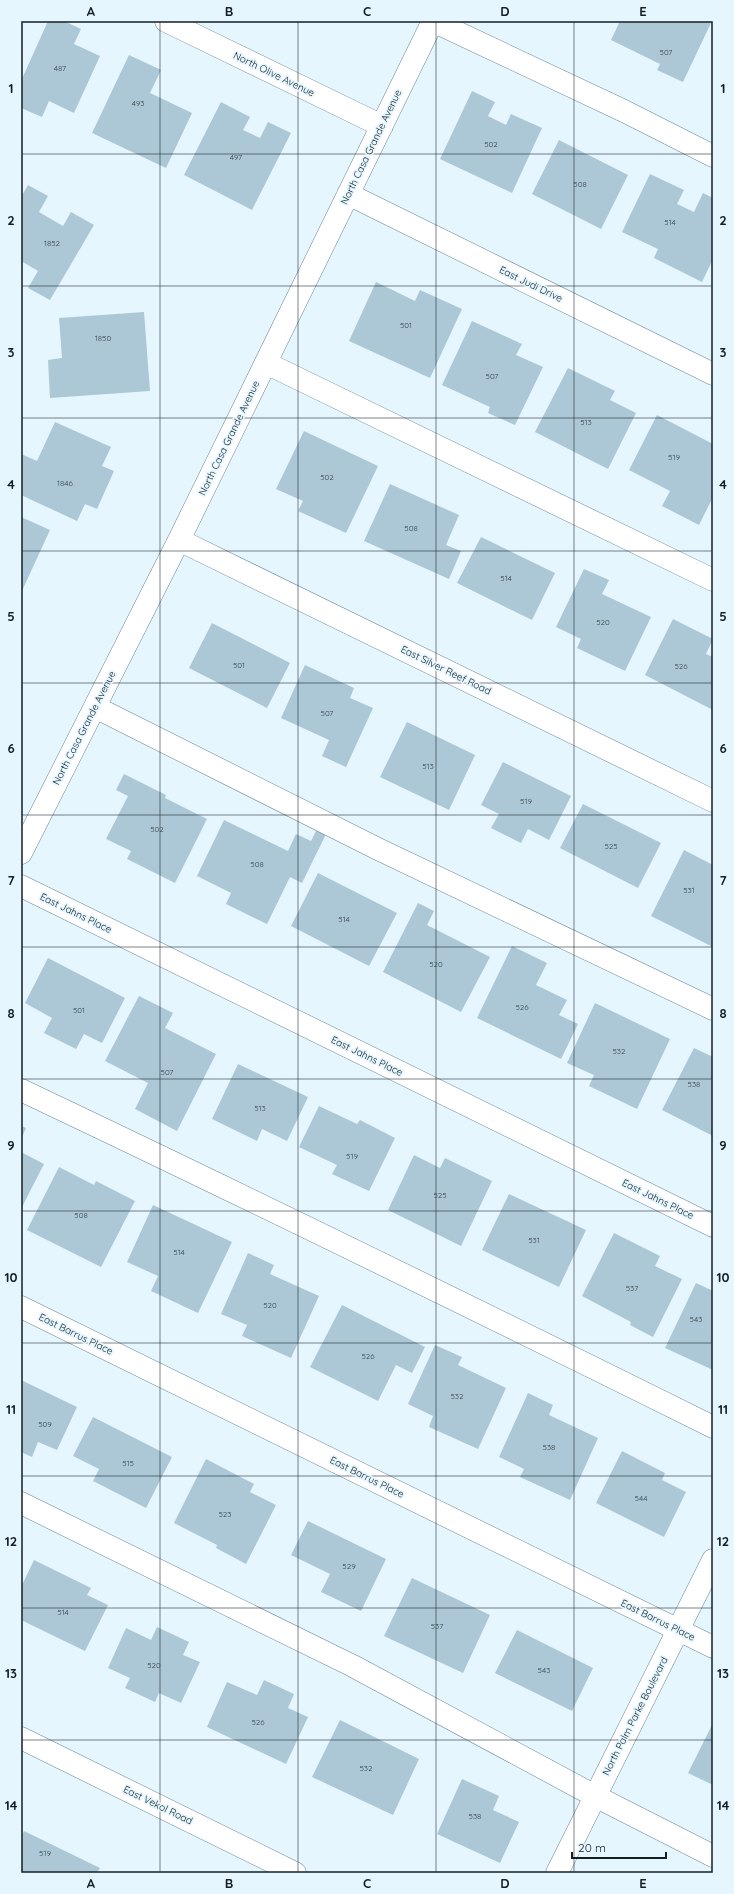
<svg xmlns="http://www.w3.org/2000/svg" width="734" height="1894" font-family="Quicksand,sans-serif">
  <rect width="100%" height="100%" fill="#e5f6ff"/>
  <path fill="#acc8d6" d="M48 21H64L81 29 74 44 100 56 74 113 49 101 42 117 21 108V81Z
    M620 21H706L711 23 683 82 657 70 660 64 611 40Z
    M129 55 161 70 150 93 192 113 166 168 92 133Z
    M472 91 495 102 488 116 506 125 511 114 542 128 512 193 440 159Z
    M221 102 250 117 243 130 260 138 268 122 291 133 252 210 184 175Z
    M559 140 628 175 601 229 532 194Z
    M650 174 684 190 677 204 694 212 703 193 713 198V259L702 282 654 258 658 249 622 232Z
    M28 185 48 196 39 212 63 226 71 212 94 225 50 300 28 288 38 271 21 261V197Z
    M376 282 415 301 420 290 462 309 430 378 349 341Z
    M144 312 150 391 50 398 48 360 62 358 59 318Z
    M472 321 522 344 516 355 543 367 515 425 488 413 490 407 442 385Z
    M568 368 615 391 610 400 636 413 608 469 535 432Z
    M657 415 713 444V497L699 525 662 506 670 491 629 470Z
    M55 422 111 447 102 466 114 471 97 509 85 504 77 521 21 495V454L37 461Z
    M304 431 378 466 346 533 298 511 303 501 276 489Z
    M390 484 459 515 446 545 461 551 449 579 364 541Z
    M21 517 50 530 21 593Z
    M481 537 555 573 532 620 457 583Z
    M584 569 609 580 602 594 651 617 625 671 577 648 581 639 556 627Z
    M673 619 713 639 706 654 713 657V710L645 675Z
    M212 623 290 663 267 708 189 668Z
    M305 665 354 688 350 698 373 708 346 767 322 756 329 740 281 718Z
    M407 722 475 755 449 810 380 777Z
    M503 762 571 796 549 840 528 829 521 843 491 828 499 814 481 805Z
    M124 774 166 795 165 798 207 819 175 883 127 859 131 851 106 839 128 796 116 790Z
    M583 804 661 843 638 888 560 848Z
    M224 820 288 851 296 834 311 841 318 827 327 832 302 883 290 877 267 924 226 904 231 893 197 876Z
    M684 850 713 865V947L651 916Z
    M318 873 397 913 369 966 291 926Z
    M418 903 434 911 427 925 490 957 461 1012 383 972Z
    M512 946 547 963 536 985 567 1000 559 1015 578 1024 561 1059 477 1018Z
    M48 958 125 998 102 1043 84 1034 76 1049 44 1033 52 1018 25 1003Z
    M139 996 173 1013 165 1028 216 1054 177 1131 135 1109 148 1083 105 1061Z
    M595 1003 670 1039 637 1109 589 1086 594 1075 567 1063Z
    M694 1048 713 1057V1136L662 1110Z
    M238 1064 308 1097 287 1141 262 1129 257 1141 212 1119Z
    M319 1106 357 1124 360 1120 395 1138 369 1191 332 1174 337 1165 299 1147Z
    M21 1126 26 1128 21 1139Z
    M21 1152 44 1164 21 1209Z
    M414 1155 440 1168 445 1158 492 1181 461 1246 388 1210Z
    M59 1167 94 1185 96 1181 135 1201 101 1267 27 1230Z
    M509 1194 586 1230 559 1287 482 1250Z
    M153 1205 232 1242 198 1313 151 1291 158 1276 127 1262Z
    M614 1233 660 1256 655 1266 682 1279 653 1337 630 1325 631 1322 582 1296Z
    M248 1253 274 1265 270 1274 319 1296 291 1358 242 1336 247 1325 221 1314Z
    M696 1283 713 1291V1370L665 1348Z
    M342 1305 425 1347 412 1373 396 1365 378 1401 310 1367Z
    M435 1345 462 1357 458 1365 506 1388 478 1449 429 1427 433 1416 408 1404Z
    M21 1380 77 1407 57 1450 38 1442 32 1457 21 1452Z
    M528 1393 553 1405 549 1415 598 1438 570 1500 520 1477 524 1469 499 1457Z
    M93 1417 172 1457 146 1508 93 1481 99 1469 73 1456Z
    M622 1451 665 1473 662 1480 686 1492 664 1537 596 1503Z
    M206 1459 254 1484 250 1492 276 1505 246 1564 216 1548 217 1545 174 1523Z
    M308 1521 386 1559 361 1611 321 1592 330 1574 291 1555Z
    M34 1560 91 1588 87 1595 108 1605 85 1651 21 1620V1587Z
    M412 1578 490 1615 463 1673 384 1636Z
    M157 1627 189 1642 183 1655 200 1662 181 1703 159 1693 155 1702 125 1688 130 1678 108 1668 126 1628 151 1640Z
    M517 1630 593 1668 572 1711 495 1673Z
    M264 1680 294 1694 288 1708 308 1717 286 1764 207 1727 227 1682 257 1695Z
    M340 1720 419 1759 393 1815 312 1777Z
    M713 1723V1785L688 1773Z
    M462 1779 499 1796 493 1810 519 1822 500 1863 437 1834Z
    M24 1831 100 1868 97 1873H21V1837Z"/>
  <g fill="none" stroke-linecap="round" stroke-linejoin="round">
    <g stroke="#6e8996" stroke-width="23">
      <path id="minor" d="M166 21 382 126
        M433 21 624 111 713 156
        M348 194 713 374
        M266 363 713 580
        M179 540 713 801
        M95 707 378 849 713 1009
        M21 853 179 540 433 21
        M21 886 713 1226
        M21 1090C253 1200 483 1313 713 1427
        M21 1307 713 1647
        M21 1503 353 1666 595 1796 713 1856
        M21 1738 295 1873
        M557 1873 713 1560"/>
    </g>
    <use href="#minor" stroke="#fff" stroke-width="22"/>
  </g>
  <path fill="none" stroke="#141f24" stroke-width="1" stroke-opacity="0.55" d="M160 21V1873M298 21V1873M436 21V1873M574 21V1873M21 154H713M21 286H713M21 418H713M21 551H713M21 683H713M21 815H713M21 947H713M21 1079H713M21 1211H713M21 1343H713M21 1476H713M21 1608H713M21 1740H713"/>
  <g text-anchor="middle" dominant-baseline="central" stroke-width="3.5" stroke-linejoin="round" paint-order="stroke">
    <g font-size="8" fill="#3a4950">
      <text x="666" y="52">507</text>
      <text x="60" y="68">487</text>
      <text x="138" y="103">493</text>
      <text x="491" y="144">502</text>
      <text x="236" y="157">497</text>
      <text x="580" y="184">508</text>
      <text x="670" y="222">514</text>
      <text x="52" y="243">1852</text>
      <text x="406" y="325">501</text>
      <text x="103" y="338">1850</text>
      <text x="492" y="376">507</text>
      <text x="586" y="422">513</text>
      <text x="674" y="457">519</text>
      <text x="327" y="477">502</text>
      <text x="65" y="483">1846</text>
      <text x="411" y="528">508</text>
      <text x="506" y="578">514</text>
      <text x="603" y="622">520</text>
      <text x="239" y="665">501</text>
      <text x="681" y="666">526</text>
      <text x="327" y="713">507</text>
      <text x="428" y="766">513</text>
      <text x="526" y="801">519</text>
      <text x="157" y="829">502</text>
      <text x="611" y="846">525</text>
      <text x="257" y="864">508</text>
      <text x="689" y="890">531</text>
      <text x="344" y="919">514</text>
      <text x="436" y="964">520</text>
      <text x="522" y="1007">526</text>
      <text x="79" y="1010">501</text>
      <text x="619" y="1051">532</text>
      <text x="167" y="1072">507</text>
      <text x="694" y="1084">538</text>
      <text x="260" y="1108">513</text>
      <text x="352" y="1156">519</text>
      <text x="440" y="1195">525</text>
      <text x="81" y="1215">508</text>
      <text x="534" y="1240">531</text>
      <text x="179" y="1252">514</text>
      <text x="632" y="1288">537</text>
      <text x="270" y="1305">520</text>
      <text x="696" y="1319">543</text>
      <text x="368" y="1356">526</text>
      <text x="457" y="1396">532</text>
      <text x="45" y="1424">509</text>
      <text x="549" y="1447">538</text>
      <text x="128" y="1463">515</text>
      <text x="641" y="1498">544</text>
      <text x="225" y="1514">523</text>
      <text x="349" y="1566">529</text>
      <text x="63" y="1612">514</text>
      <text x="437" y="1626">537</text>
      <text x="154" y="1665">520</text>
      <text x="544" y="1670">543</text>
      <text x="258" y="1722">526</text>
      <text x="366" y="1768">532</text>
      <text x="475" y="1816">538</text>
      <text x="45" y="1853">519</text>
    </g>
    <g font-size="10" fill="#141f24" stroke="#e5f6ff">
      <text transform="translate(274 74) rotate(26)">North Olive Avenue</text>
      <text transform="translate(371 147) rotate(-64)">North Casa Grande Avenue</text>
      <text transform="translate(531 284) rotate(26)">East Judi Drive</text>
      <text transform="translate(229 438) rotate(-64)">North Casa Grande Avenue</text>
      <text transform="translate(446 670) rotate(26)">East Silver Reef Road</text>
      <text transform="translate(84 728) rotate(-63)">North Casa Grande Avenue</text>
      <text transform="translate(76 913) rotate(26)">East Jahns Place</text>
      <text transform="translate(367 1056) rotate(26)">East Jahns Place</text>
      <text transform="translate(658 1199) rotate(26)">East Jahns Place</text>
      <text transform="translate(76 1334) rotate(26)">East Barrus Place</text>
      <text transform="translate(367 1477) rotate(26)">East Barrus Place</text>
      <text transform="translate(658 1620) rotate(26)">East Barrus Place</text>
      <text transform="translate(635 1716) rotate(-63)">North Palm Parke Boulevard</text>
      <text transform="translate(158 1805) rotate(26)">East Vekol Road</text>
    </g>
  </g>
  <rect width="734" height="1894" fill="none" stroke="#e5f6ff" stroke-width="44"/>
  <path d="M572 1852v6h94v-6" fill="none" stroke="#141f24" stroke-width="2"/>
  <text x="578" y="1852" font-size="12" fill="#141f24" stroke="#e5f6ff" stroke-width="3" paint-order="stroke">20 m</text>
  <rect x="22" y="22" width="690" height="1850" fill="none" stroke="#141f24" stroke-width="1.5"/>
  <g font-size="13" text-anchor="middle" font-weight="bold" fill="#141f24">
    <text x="91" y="16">A</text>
    <text x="229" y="16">B</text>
    <text x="367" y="16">C</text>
    <text x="505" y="16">D</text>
    <text x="643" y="16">E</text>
    <text x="11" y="93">1</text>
    <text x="723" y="93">1</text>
    <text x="11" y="225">2</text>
    <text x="723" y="225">2</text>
    <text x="11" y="357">3</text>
    <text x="723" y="357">3</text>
    <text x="11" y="489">4</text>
    <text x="723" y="489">4</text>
    <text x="11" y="621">5</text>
    <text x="723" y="621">5</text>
    <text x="11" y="753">6</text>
    <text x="723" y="753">6</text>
    <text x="11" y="885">7</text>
    <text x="723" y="885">7</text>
    <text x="11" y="1018">8</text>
    <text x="723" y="1018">8</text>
    <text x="11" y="1150">9</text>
    <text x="723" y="1150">9</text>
    <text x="11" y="1282">10</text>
    <text x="723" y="1282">10</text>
    <text x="11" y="1414">11</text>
    <text x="723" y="1414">11</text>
    <text x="11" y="1546">12</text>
    <text x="723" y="1546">12</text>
    <text x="11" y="1678">13</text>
    <text x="723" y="1678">13</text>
    <text x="11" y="1810">14</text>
    <text x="723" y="1810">14</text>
    <text x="91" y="1888">A</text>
    <text x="229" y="1888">B</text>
    <text x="367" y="1888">C</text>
    <text x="505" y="1888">D</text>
    <text x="643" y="1888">E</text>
  </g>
</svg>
